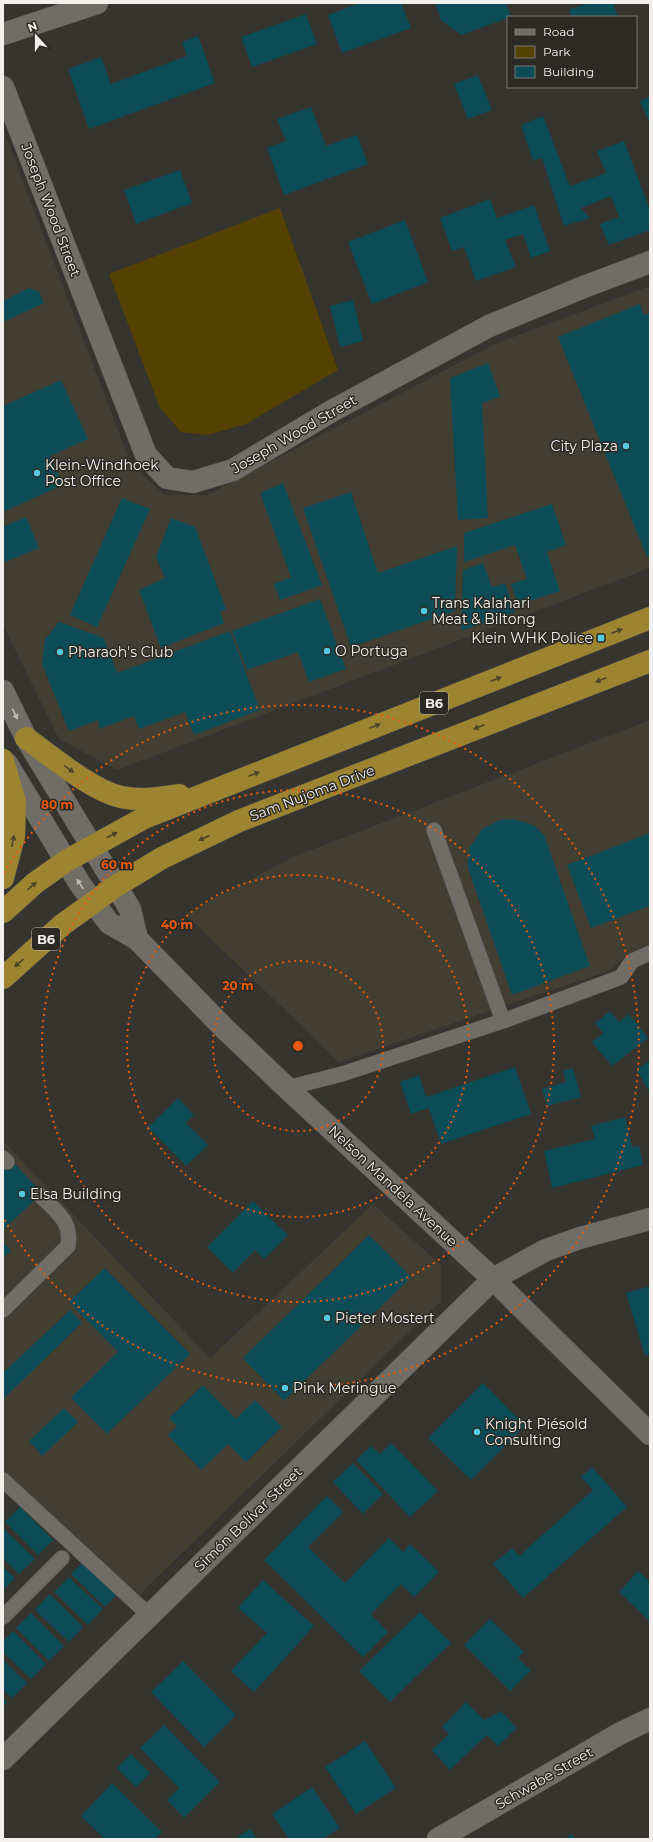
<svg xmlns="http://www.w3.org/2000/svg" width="653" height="1842" font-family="Montserrat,sans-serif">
  <rect width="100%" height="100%" fill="#36342e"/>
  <path fill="#423e32" d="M3 129 131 464 165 495H207L497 343 650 286V568L117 770 59 739 3 625Z
    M650 720V946L625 956 611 970 339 1062 185 914 293 857Z
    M3 1141 210 1358 373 1204 441 1265V1301L139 1595 3 1471Z"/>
  <path fill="#534202" d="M280 208 338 370 246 424 207 435 181 432 160 408 109 274Z"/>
  <path fill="#0c4c57" d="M360 3H401L411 28 342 53 328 15Z
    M435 3H506L511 17 461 35 441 20Z
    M588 3H613L618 17H572L569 10Z
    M306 14 317 44 252 67 241 37Z
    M198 36 215 83 89 129 68 69 101 57 111 84 187 56 182 42Z
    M478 75 492 110 468 119 454 84Z
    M650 97V124L640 101Z
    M311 107 326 146 357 135 368 164 284 195 267 148 286 141 277 119Z
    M543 116 570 186 606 173 597 151 624 141 650 210V230L609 245 600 224 619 217 611 196 581 208 590 218 564 226 542 158 533 161 521 125Z
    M180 170 192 203 136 224 124 190Z
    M490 199 497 218 534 205 550 251 531 258 523 234 505 240 516 267 476 281 464 247 452 251 440 218Z
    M405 220 428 282 372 304 348 242Z
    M29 288 39 292 44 303 3 322V301Z
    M353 300 363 341 340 347 330 306Z
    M640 304 644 315 650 313V556L647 557 558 337Z
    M488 363 500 397 482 403 488 518 458 520 450 378Z
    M61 380 88 439 50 456 63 485 3 512V406Z
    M283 483 322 585 280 600 274 584 291 577 260 493Z
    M351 492 378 573 457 546 455 611 351 647 303 508Z
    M122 498 150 509 97 627 70 615Z
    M552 504 566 545 547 552 560 591 518 605 511 584 527 579 515 545 464 562V533Z
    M26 517 39 548 5 562 3 558V527Z
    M171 518 195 527 226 609 220 612 224 623 161 648 139 590 165 578 156 557Z
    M483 563 492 587 505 583 515 612 461 631 463 570Z
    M320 599 346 669 309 682 298 652 247 670 232 631Z
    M59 622 104 638 117 673 230 631 260 710 194 735 185 712 139 729 134 716 99 729 98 720 69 731 42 664 45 639Z
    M512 819 525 822 536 827 544 835 590 966 512 995 468 868V857L470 847 482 829 500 820Z
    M650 833V906L591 928 567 865Z
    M610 1011 619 1022 629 1014 648 1038 612 1066 592 1042 603 1033 595 1023Z
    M650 1061V1093L636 1069Z
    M515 1067 531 1114 441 1144 429 1108 411 1114 400 1082 419 1075 426 1097Z
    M573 1068 581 1097 547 1106 542 1089 566 1082 563 1071Z
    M178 1098 194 1115 186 1123 208 1145 186 1166 148 1127Z
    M625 1117 632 1147 639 1146 643 1165 552 1188 544 1151 595 1139 591 1126Z
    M10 1159 42 1193 3 1230V1166Z
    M253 1201 288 1235 264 1259 255 1250 233 1273 207 1247Z
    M369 1235 411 1277 284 1401 243 1358Z
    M3 1242 11 1251 3 1258Z
    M105 1268 190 1354 107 1434 71 1398 118 1352 69 1302Z
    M650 1286V1354L645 1356 626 1293Z
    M70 1310 82 1323 3 1399V1373Z
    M483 1383 525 1426 471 1480 428 1438Z
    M203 1385 236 1419 255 1400 282 1427 246 1462 228 1444 201 1470 168 1435 177 1426 169 1418Z
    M64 1408 78 1422 42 1456 29 1441Z
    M391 1443 438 1491 410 1517 356 1460 371 1446 380 1454Z
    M353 1463 383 1494 363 1514 333 1482Z
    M592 1467 627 1507 523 1598 493 1564 512 1548 519 1556 593 1490 581 1477Z
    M327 1496 343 1512 308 1547 345 1583 389 1538 403 1552 410 1544 439 1572 414 1597 401 1584 371 1614 388 1632 363 1657 264 1560Z
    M20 1507 53 1540 38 1555 5 1522Z
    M3 1528 35 1559 19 1574 3 1558Z
    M87 1559 120 1591 105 1607 71 1574Z
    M3 1567 15 1578 3 1590Z
    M638 1571 650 1582V1622L619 1592Z
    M69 1577 103 1609 88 1625 54 1592Z
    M263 1580 314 1626 254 1692 231 1671 267 1633 238 1608Z
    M50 1594 83 1627 69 1642 35 1610Z
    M420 1612 451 1643 390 1702 359 1671Z
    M31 1613 64 1646 49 1661 16 1628Z
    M490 1619 524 1652 518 1658 531 1670 510 1691 464 1645Z
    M13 1631 46 1664 31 1679 3 1652V1641Z
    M3 1660 27 1683 12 1698 3 1690Z
    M183 1661 236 1715 204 1747 151 1692Z
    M3 1699 7 1702 3 1707Z
    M466 1702 484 1720 501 1711 517 1728 498 1746 487 1735 450 1770 432 1750 449 1734 442 1727Z
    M164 1725 220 1782 184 1818 167 1800 179 1788 140 1748Z
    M365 1741 396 1788 356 1814 325 1767Z
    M131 1754 150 1773 136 1787 117 1768Z
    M112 1783 162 1832 155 1839H105L81 1816Z
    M312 1787 340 1828 323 1839H289L272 1814Z
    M250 1829 257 1839H235Z
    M571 1834 576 1839H566Z"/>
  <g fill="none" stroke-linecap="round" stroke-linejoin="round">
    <g stroke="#54524e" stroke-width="16">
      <path id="service" d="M503 1021 621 977 632 961 650 953
        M287 1088 342 1074 503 1021 434 830
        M3 1158 7 1162
        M3 1310 68 1246C72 1220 56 1212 40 1195
        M3 1480 150 1616
        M3 1617 62 1558"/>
    </g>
    <g stroke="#54524e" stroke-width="23">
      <path id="minor" d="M3 34 97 3
        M3 87 146 455 167 478 193 482 233 470 330 412 489 326 586 286 650 262
        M3 1759 493 1279 546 1250 580 1238 650 1219
        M438 1839 619 1734 650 1719"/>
    </g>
    <g stroke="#54524e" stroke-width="23">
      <path id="secondary" d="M3 691 26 738 130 909 137 939
        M7 764 80 884 109 923 137 939 224 1028 287 1088 493 1279 650 1434"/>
    </g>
    <g stroke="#54524e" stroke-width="23">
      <path id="trunk" d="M26 738C51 756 91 790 121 797 140 801 160 798 179 795
        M3 760 15 802 14 836 3 878
        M3 912 35 883 66 861 144 818 650 618
        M3 978 62 925 116 886 162 858 239 821 650 661"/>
    </g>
    <use href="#service" stroke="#6f6d66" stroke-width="15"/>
    <use href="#minor" stroke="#6f6d66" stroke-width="22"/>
    <use href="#secondary" stroke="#6f6d66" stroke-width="22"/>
    <use href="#trunk" stroke="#9c8430" stroke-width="22"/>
  </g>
  <defs><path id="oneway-solid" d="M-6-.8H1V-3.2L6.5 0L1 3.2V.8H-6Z"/></defs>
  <g fill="#4e4528">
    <use href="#oneway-solid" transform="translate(617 631) rotate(-21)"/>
    <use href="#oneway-solid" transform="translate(496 679) rotate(-21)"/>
    <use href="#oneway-solid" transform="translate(601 680) rotate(159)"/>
    <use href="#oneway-solid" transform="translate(375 726) rotate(-21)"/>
    <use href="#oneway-solid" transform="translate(479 727) rotate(159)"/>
    <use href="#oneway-solid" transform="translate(69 769) rotate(36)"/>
    <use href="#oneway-solid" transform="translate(254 774) rotate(-21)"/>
    <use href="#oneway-solid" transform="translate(112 835) rotate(-27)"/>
    <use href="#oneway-solid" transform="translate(204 838) rotate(155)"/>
    <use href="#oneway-solid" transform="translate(13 841) rotate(-79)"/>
    <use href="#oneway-solid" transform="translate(32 886) rotate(-41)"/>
    <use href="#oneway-solid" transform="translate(19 963) rotate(138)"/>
  </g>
  <g fill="#bebcb6">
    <use href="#oneway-solid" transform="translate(15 714) rotate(64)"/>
    <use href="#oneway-solid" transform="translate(80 884) rotate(-123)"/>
  </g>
  <g fill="none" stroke="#e8590c" stroke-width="2" stroke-dasharray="2 4">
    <circle cx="298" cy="1046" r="85"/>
    <circle cx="298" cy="1046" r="171"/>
    <circle cx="298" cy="1046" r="256"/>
    <path d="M4 873A341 341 0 1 1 4 1219"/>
  </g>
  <g fill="#56c9e0" stroke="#2c2a24" stroke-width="1.5">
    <circle cx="626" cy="446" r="4"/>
    <circle cx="37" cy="473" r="4"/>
    <circle cx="424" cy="611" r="4"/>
    <rect x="597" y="634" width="8" height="8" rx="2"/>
    <circle cx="327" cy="651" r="4"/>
    <circle cx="60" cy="652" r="4"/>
    <circle cx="22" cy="1194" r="4"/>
    <circle cx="327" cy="1318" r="4"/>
    <circle cx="285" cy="1388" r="4"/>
    <circle cx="477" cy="1432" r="4"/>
  </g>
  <g text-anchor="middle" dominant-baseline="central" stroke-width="3" stroke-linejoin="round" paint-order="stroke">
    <g fill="#2c2a24" stroke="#b7b5b0" stroke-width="1">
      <rect x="420" y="692" width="28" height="22" rx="3"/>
      <rect x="32" y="928" width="28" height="22" rx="3"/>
    </g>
    <g font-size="13" font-weight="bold" fill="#f2f0ec">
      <text x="434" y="703">B6</text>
      <text x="46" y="939">B6</text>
    </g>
    <g font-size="14" fill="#f2f0ec" stroke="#2c2a24">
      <text transform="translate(51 210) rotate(69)">Joseph Wood Street</text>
      <text transform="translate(294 434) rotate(-30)">Joseph Wood Street</text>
      <text transform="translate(312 793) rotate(-21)">Sam Nujoma Drive</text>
      <text transform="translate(393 1186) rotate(43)">Nelson Mandela Avenue</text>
      <text transform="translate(248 1519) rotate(-44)">Simón Bolívar Street</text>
      <text transform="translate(544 1778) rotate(-30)">Schwabe Street</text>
    </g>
    <g font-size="14" fill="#f2f0ec" stroke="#2c2a24" text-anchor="start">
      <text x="618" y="446" text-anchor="end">City Plaza</text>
      <text x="45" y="465">Klein-Windhoek<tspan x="45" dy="16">Post Office</tspan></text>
      <text x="432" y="603">Trans Kalahari<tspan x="432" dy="16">Meat &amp; Biltong</tspan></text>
      <text x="593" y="638" text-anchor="end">Klein WHK Police</text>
      <text x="335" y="651">O Portuga</text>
      <text x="68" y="652">Pharaoh's Club</text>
      <text x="30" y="1194">Elsa Building</text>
      <text x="335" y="1318">Pieter Mostert</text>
      <text x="293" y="1388">Pink Meringue</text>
      <text x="485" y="1424">Knight Piésold<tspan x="485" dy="16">Consulting</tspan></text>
    </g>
  </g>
  <circle cx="298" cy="1046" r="6" fill="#e8590c" stroke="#2c2a24" stroke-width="2"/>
  <g font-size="12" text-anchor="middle" font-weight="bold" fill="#e8590c" stroke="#2c2a24" stroke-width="3" stroke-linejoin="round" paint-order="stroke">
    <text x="57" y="809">80 m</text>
    <text x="117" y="869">60 m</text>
    <text x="177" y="929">40 m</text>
    <text x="238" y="990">20 m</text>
  </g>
  <rect width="653" height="1842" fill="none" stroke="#f2f0ec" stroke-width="8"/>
  <rect x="507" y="16" width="130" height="72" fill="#2c2a24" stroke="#7b7974"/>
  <rect x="515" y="29" width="20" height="6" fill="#6f6d66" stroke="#7b7974"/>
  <text x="543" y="36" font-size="12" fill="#f2f0ec">Road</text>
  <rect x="515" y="46" width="20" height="12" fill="#534202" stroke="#7b7974"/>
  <text x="543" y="56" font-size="12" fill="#f2f0ec">Park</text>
  <rect x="515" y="66" width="20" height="12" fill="#0c4c57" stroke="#7b7974"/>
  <text x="543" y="76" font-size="12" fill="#f2f0ec">Building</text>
  <g transform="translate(36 36) rotate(339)" stroke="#2c2a24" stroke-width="3" paint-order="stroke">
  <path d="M0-3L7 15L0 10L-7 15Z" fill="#f2f0ec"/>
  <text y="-6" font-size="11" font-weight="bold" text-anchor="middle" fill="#f2f0ec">N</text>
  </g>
</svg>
